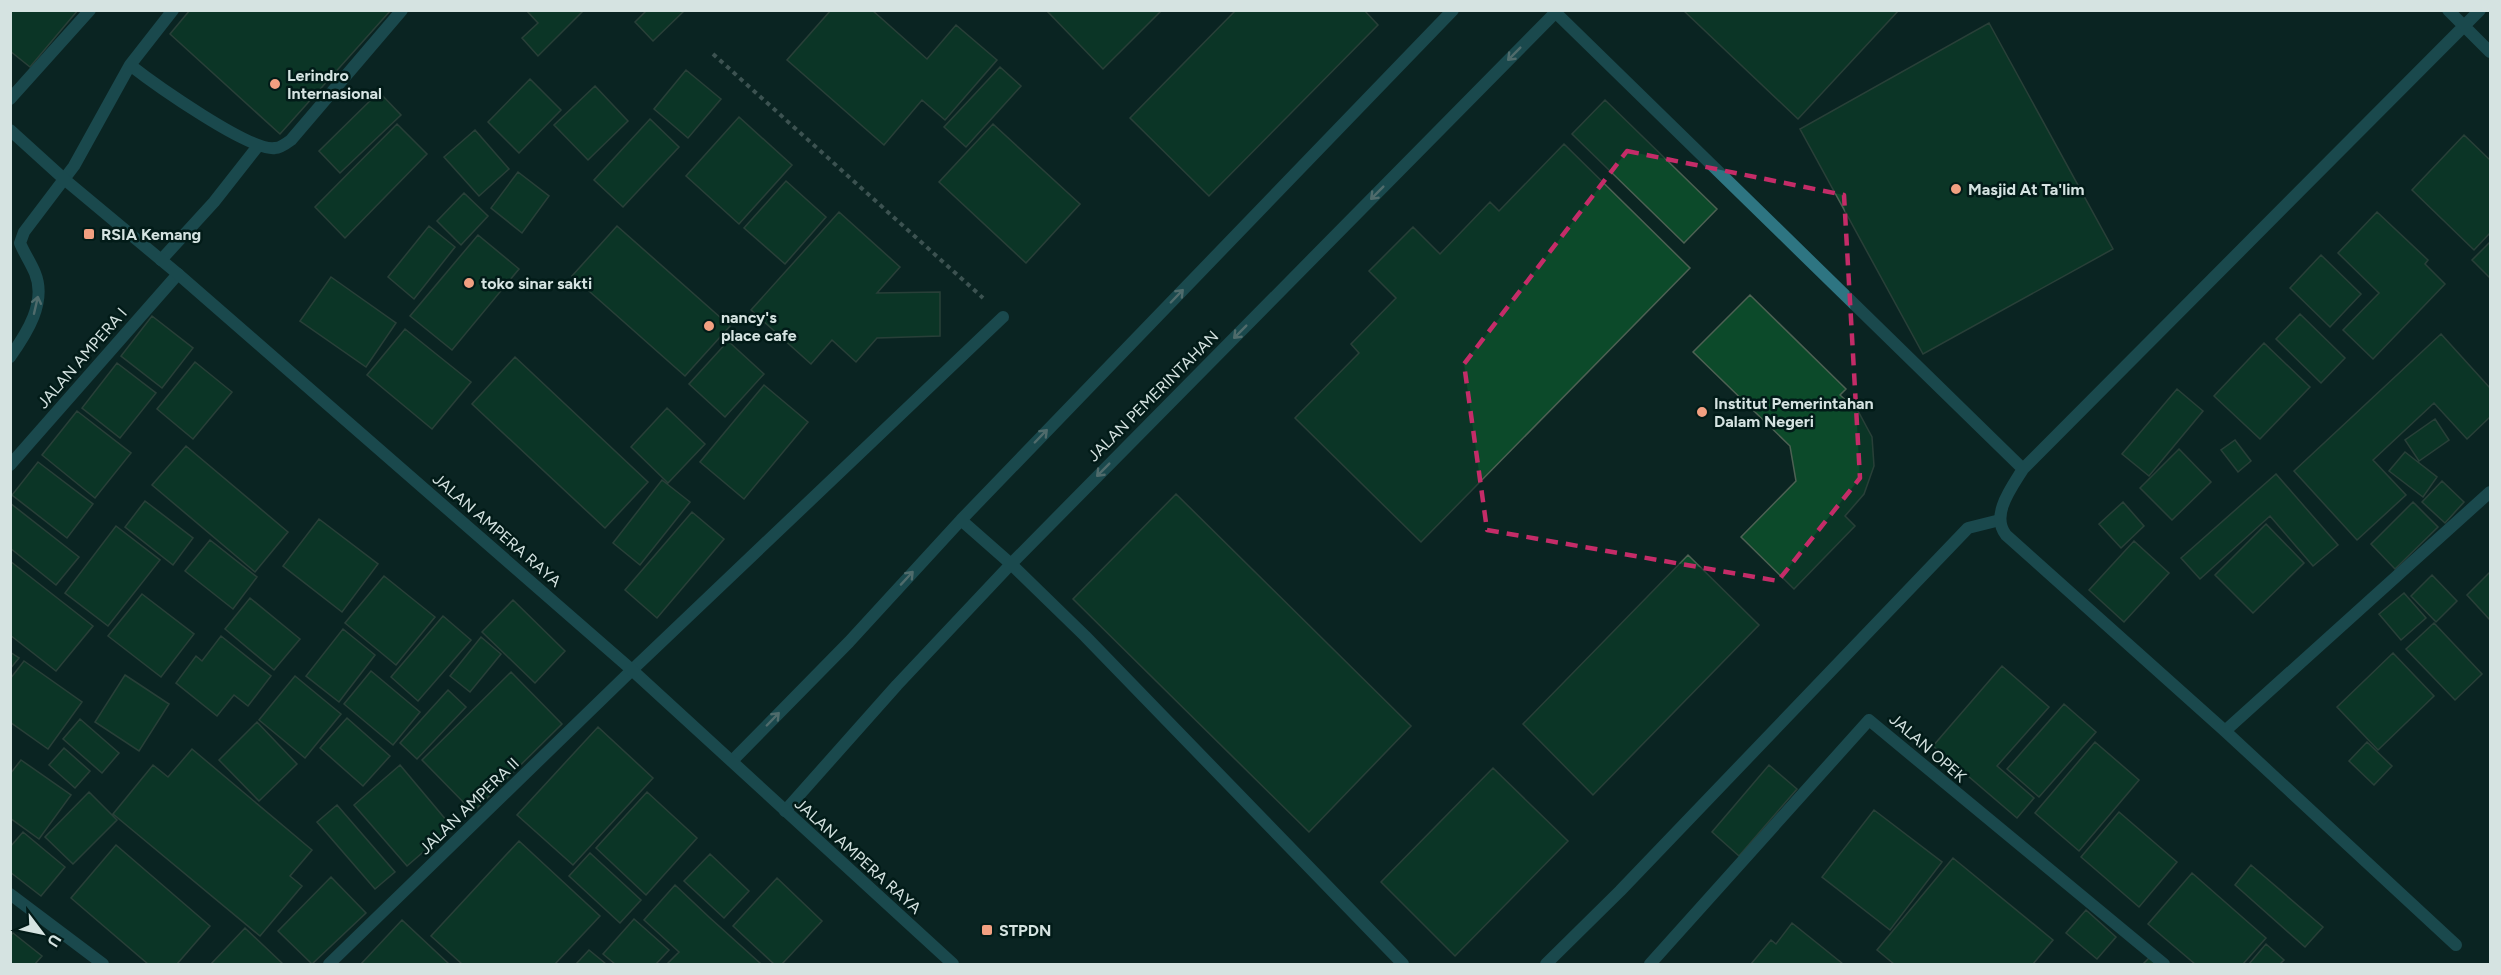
<svg xmlns="http://www.w3.org/2000/svg" width="2501" height="975" font-family="Figtree,sans-serif">
  <rect width="100%" height="100%" fill="#0b2522"/>
  <path fill="#0c4a2a" stroke="#4d6153" stroke-width="1.5" d="M10 10H78L30 67 10 51Z
    M190 10H391L280 134 170 34Z
    M526 10H584L538 56 522 38 538 23Z
    M647 10H685L653 41 635 22Z
    M831 10H872L927 59 956 25 997 60 945 120 922 100 884 145 787 60Z
    M1046 10H1162L1103 69Z
    M1236 10H1364L1378 25 1209 196 1130 118Z
    M1683 10H1899L1798 119Z
    M1989 23 2113 249 1923 354 1800 129Z
    M1000 67 1021 86 966 147 944 127Z
    M686 70 721 99 688 138 654 109Z
    M530 79 561 110 519 153 488 122Z
    M595 86 628 121 588 160 554 125Z
    M379 92 401 115 340 173 319 151Z
    M1605 100 1717 209 1684 243 1572 134Z
    M739 117 792 165 739 224 686 176Z
    M650 119 679 147 623 207 594 180Z
    M397 124 427 154 345 238 315 207Z
    M993 124 1080 204 1026 263 939 182Z
    M475 130 509 169 479 196 444 157Z
    M2464 135 2490 160V233L2474 250 2412 190Z
    M1564 144 1690 268 1421 542 1295 418 1359 353 1351 344 1396 298 1369 271 1413 227 1440 254 1490 202 1499 211Z
    M518 172 549 196 522 233 491 208Z
    M786 181 826 217 785 264 744 228Z
    M464 193 488 216 461 245 437 221Z
    M839 212 900 267 877 293 940 292V336L877 338 856 362 832 340 811 364 751 310Z
    M2377 212 2428 260 2425 264 2445 284 2373 359 2343 330 2379 293 2338 253Z
    M429 226 455 247 414 299 388 277Z
    M617 226 730 326 685 376 572 276Z
    M478 235 519 269 452 350 410 316Z
    M2490 242V278L2472 260Z
    M2321 255 2361 294 2330 327 2290 288Z
    M331 277 396 323 366 367 300 321Z
    M1750 295 1846 389 1840 395 1858 411 1872 437 1874 466 1864 494 1845 516 1855 526 1794 589 1741 537 1796 481 1790 446 1693 352Z
    M2300 314 2345 358 2321 383 2276 339Z
    M152 316 193 348 162 388 121 356Z
    M405 329 471 382 432 429 367 375Z
    M2441 334 2490 388V417L2467 439 2434 403 2373 460 2406 495 2357 540 2294 471Z
    M728 341 764 374 725 417 689 384Z
    M2264 343 2310 387 2260 439 2214 396Z
    M515 357 648 482 605 528 472 404Z
    M195 362 232 392 193 439 157 409Z
    M117 363 156 393 120 438 82 408Z
    M764 385 808 422 744 499 700 462Z
    M2177 389 2203 411 2149 476 2122 454Z
    M667 408 705 444 668 483 631 447Z
    M77 411 131 453 95 498 42 455Z
    M2435 419 2449 440 2419 461 2405 440Z
    M2235 440 2251 461 2238 472 2221 450Z
    M186 446 288 532 255 572 152 485Z
    M2179 449 2211 482 2172 520 2140 488Z
    M2405 452 2437 477 2423 497 2389 471Z
    M38 462 93 504 67 538 12 495Z
    M2276 474 2338 545 2313 566 2270 516 2200 579 2181 558Z
    M662 480 690 502 640 565 613 543Z
    M2442 481 2464 502 2445 523 2422 502Z
    M1176 494 1411 726 1309 832 1073 599Z
    M145 501 193 538 173 565 125 527Z
    M2123 502 2144 526 2121 548 2099 524Z
    M2413 502 2438 527 2395 569 2371 544Z
    M10 503 79 557 56 585 10 548Z
    M692 512 724 539 657 618 625 590Z
    M319 519 378 564 342 612 283 566Z
    M2266 524 2304 563 2253 613 2215 575Z
    M116 526 160 560 108 626 65 593Z
    M210 540 257 577 233 609 185 571Z
    M2134 541 2169 573 2124 622 2089 590Z
    M1688 555 1759 625 1593 795 1523 724Z
    M10 561 93 626 56 671 10 635Z
    M2490 572V620L2467 595Z
    M2432 575 2457 601 2436 622 2411 596Z
    M384 576 435 617 396 665 345 623Z
    M2404 593 2426 618 2401 640 2379 614Z
    M142 594 194 634 161 677 108 636Z
    M250 598 300 639 274 670 225 629Z
    M513 600 565 651 535 683 482 632Z
    M443 616 471 640 418 701 391 677Z
    M2434 623 2482 674 2455 700 2406 649Z
    M343 629 375 655 339 702 306 676Z
    M221 636 271 676 248 706 234 695 217 716 176 683 196 656 202 661Z
    M481 637 501 654 470 692 450 676Z
    M10 652 19 658 10 669Z
    M2393 653 2434 696 2378 750 2337 707Z
    M24 661 82 702 48 749 10 722V679Z
    M2002 666 2049 707 1997 766 2034 798 2017 818 1933 746Z
    M371 671 420 712 393 745 344 704Z
    M511 672 562 724 473 812 422 760Z
    M125 675 169 704 139 751 95 722Z
    M295 676 341 714 305 758 259 720Z
    M448 690 466 707 417 759 400 743Z
    M2064 704 2096 732 2039 797 2007 769Z
    M347 718 390 756 363 786 320 748Z
    M80 719 119 753 102 773 63 739Z
    M257 722 297 764 259 801 219 760Z
    M598 727 653 778 573 865 517 815Z
    M2095 742 2139 780 2079 851 2035 813Z
    M2367 742 2392 766 2374 785 2349 761Z
    M64 748 90 771 75 788 49 765Z
    M192 749 312 850 290 876 302 886 260 936 113 814 153 765 168 777Z
    M21 760 71 795 39 839 10 818V774Z
    M400 765 452 827 407 866 354 805Z
    M1769 765 1797 789 1739 856 1712 832Z
    M1493 768 1568 841 1455 956 1381 882Z
    M89 792 117 820 73 864 45 837Z
    M647 792 697 838 646 895 596 848Z
    M337 805 395 872 375 889 317 822Z
    M1874 810 1942 862 1890 930 1822 877Z
    M2119 812 2177 862 2139 907 2081 857Z
    M23 832 65 867 41 896 10 872V847Z
    M519 841 600 916 555 964H462L431 936Z
    M116 845 210 926 177 964H148L71 898Z
    M590 853 641 900 620 923 569 876Z
    M710 854 749 891 724 918 684 881Z
    M1953 858 2053 940 2033 964H1894L1877 950Z
    M2251 865 2323 927 2305 947 2235 885Z
    M2192 873 2266 938 2243 964H2195L2148 924Z
    M331 877 366 913 312 964 278 931Z
    M777 878 822 921 782 964H774L733 926Z
    M675 885 710 918 761 964H667L679 952 644 920Z
    M2086 910 2116 937 2097 959 2066 933Z
    M634 919 669 950 656 964H615L603 954Z
    M402 920 449 964H361Z
    M1792 923 1843 964H1751L1771 940 1776 944Z
    M245 928 283 964H211Z
    M13 933 42 956 35 964H10V936Z
    M2266 944 2284 960 2280 964H2249Z
    M589 950 606 964H576Z
    M2150 957 2159 964H2143Z"/>
  <g fill="none" stroke-linecap="round" stroke-linejoin="round">
    <path stroke="#788b89" stroke-width="4" stroke-dasharray="4.5 4.5" stroke-linecap="butt" d="M713 54 983 298"/>
    <path stroke="#2e7582" stroke-width="12" d="M130 65 173 10
      M161 260 214 202 258 146
      M10 357C27 333 47 302 35 273 31 263 24 253 20 243L24 232 74 166 130 65C153 83 250 152 275 148 280 148 287 143 291 140L402 10
      M961 520 1011 564 1085 636 1403 964
      M632 670 1003 317
      M732 761 849 642 961 520 1453 10
      M785 811 897 685 1011 564 1555 13
      M1546 964 1620 891 1968 528 2000 520"/>
    <path stroke="#2e7582" stroke-width="12" d="M1553 10 2023 469
      M2448 10 2490 52
      M10 99 90 10
      M10 465 178 274
      M2225 731 2490 492
      M10 894 103 964
      M2456 945 2225 731 2006 535C1990 515 2012 487 2023 469L2480 10
      M329 964 632 670
      M1650 964 1869 720 2164 964"/>
    <path stroke="#2e7582" stroke-width="12" d="M10 130 64 179 178 274 632 670 953 964"/>
  </g>
  <defs><path id="oneway-shaft" d="M-6 0H5M1.5-3L5.5 0L1.5 3" fill="none" stroke-width="1.6" stroke-linecap="round" stroke-linejoin="round" transform="scale(1.5)"/></defs>
  <g stroke="#a3c2c4">
    <use href="#oneway-shaft" transform="translate(1514 54) rotate(135)"/>
    <use href="#oneway-shaft" transform="translate(1377 193) rotate(135)"/>
    <use href="#oneway-shaft" transform="translate(1177 296) rotate(-46)"/>
    <use href="#oneway-shaft" transform="translate(36 305) rotate(-77)"/>
    <use href="#oneway-shaft" transform="translate(1240 332) rotate(135)"/>
    <use href="#oneway-shaft" transform="translate(1041 436) rotate(-46)"/>
    <use href="#oneway-shaft" transform="translate(1103 470) rotate(135)"/>
    <use href="#oneway-shaft" transform="translate(907 578) rotate(-47)"/>
    <use href="#oneway-shaft" transform="translate(773 719) rotate(-46)"/>
  </g>
  <path d="M0 0H2501V975H0ZM1627 151 1844 195 1860 478 1778 581 1487 530 1464 364Z" fill="#0b2522" fill-opacity=".55" fill-rule="evenodd"/>
  <path fill="none" stroke="#c42c68" stroke-width="4.5" stroke-dasharray="12 8" stroke-linejoin="round" d="M1627 151 1844 195 1860 478 1778 581 1487 530 1464 364Z"/>
  <g fill="#f2a081" stroke="#021b18" stroke-width="2">
    <circle cx="275" cy="84" r="6"/>
    <circle cx="1956" cy="189" r="6"/>
    <rect x="83" y="228" width="12" height="12" rx="3"/>
    <circle cx="469" cy="283" r="6"/>
    <circle cx="709" cy="326" r="6"/>
    <circle cx="1702" cy="412" r="6"/>
    <rect x="981" y="924" width="12" height="12" rx="3"/>
  </g>
  <g text-anchor="middle" dominant-baseline="central" stroke-width="5" stroke-linejoin="round" paint-order="stroke">
    <g font-size="16" font-weight="bold" fill="#d5e3e1" stroke="#021b18" text-anchor="start">
      <text x="287" y="75">Lerindro<tspan x="287" dy="18">Internasional</tspan></text>
      <text x="1968" y="189">Masjid At Ta'lim</text>
      <text x="101" y="234">RSIA Kemang</text>
      <text x="481" y="283">toko sinar sakti</text>
      <text x="721" y="317">nancy's<tspan x="721" dy="18">place cafe</tspan></text>
      <text x="1714" y="403">Institut Pemerintahan<tspan x="1714" dy="18">Dalam Negeri</tspan></text>
      <text x="999" y="930">STPDN</text>
    </g>
    <g font-size="16" fill="#d5e3e1" stroke="#021b18">
      <text transform="translate(82 358) rotate(-49)">JALAN AMPERA I</text>
      <text transform="translate(1153 396) rotate(-45)">JALAN PEMERINTAHAN</text>
      <text transform="translate(497 530) rotate(41)">JALAN AMPERA RAYA</text>
      <text transform="translate(1928 748) rotate(41)">JALAN OPEK</text>
      <text transform="translate(469 806) rotate(-44)">JALAN AMPERA II</text>
      <text transform="translate(858 856) rotate(42)">JALAN AMPERA RAYA</text>
    </g>
  </g>
  <rect width="2501" height="975" fill="none" stroke="#d5e3e1" stroke-width="24"/>
  <g transform="translate(42 933) rotate(122)" stroke="#021b18" stroke-width="4.5" paint-order="stroke">
  <path d="M0-4.5L10 22L0 15L-10 22Z" fill="#d5e3e1"/>
  <text y="-9" font-size="16" font-weight="bold" text-anchor="middle" fill="#d5e3e1">U</text>
  </g>
</svg>
